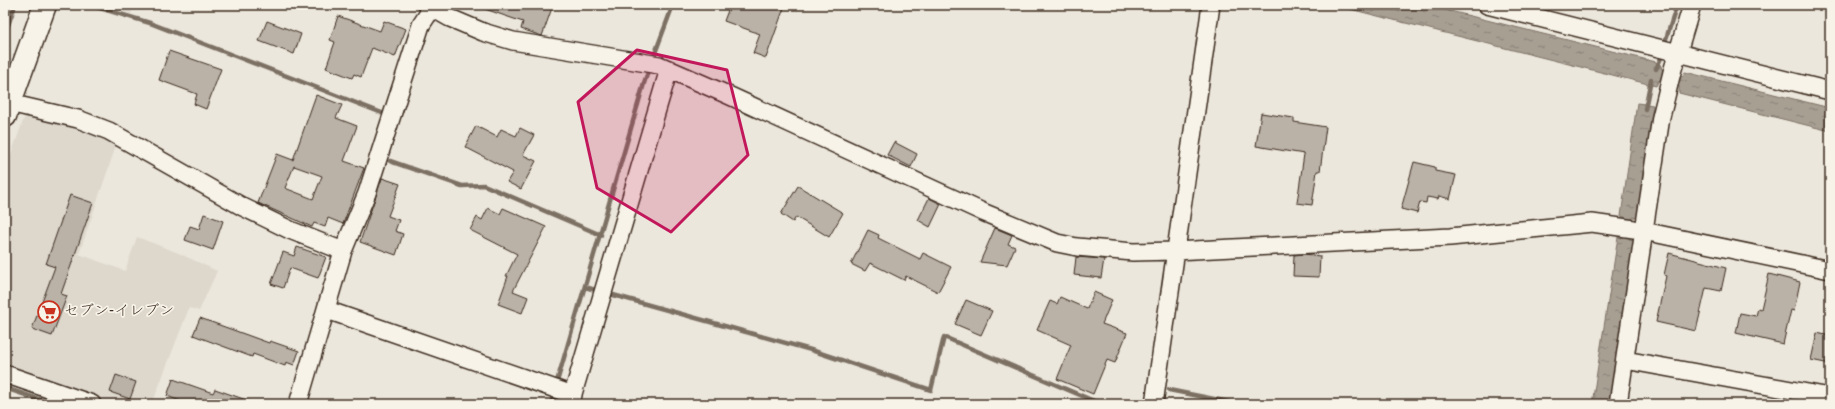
<svg xmlns="http://www.w3.org/2000/svg" width="1835" height="409" font-family="Dekko,'Klee One',sans-serif">
  <defs>
    <pattern id="water-ripples" width="26" height="14" patternUnits="userSpaceOnUse"><rect width="26" height="14" fill="#a89f93"/><path d="M2 4q2-2 4 0t4 0M15 11q2-2 4 0t4 0" fill="none" stroke="#8a8277"/></pattern>
  </defs>
  <rect width="100%" height="100%" fill="#ece7dc"/>
  <filter id="ink" filterUnits="userSpaceOnUse"><feTurbulence type="fractalNoise" baseFrequency=".025" numOctaves="2"/><feDisplacementMap in="SourceGraphic" scale="8" xChannelSelector="R" yChannelSelector="G"/><feConvolveMatrix kernelMatrix="1 2 1 2 8 2 1 2 1" color-interpolation-filters="sRGB"/></filter>
  <g filter="url(#ink)">
    <path fill="#ddd7cc" d="M106 5H134L131 14Z
      M26 113 84 127 117 143 79 254 125 271 137 237 176 252 217 271 199 311 189 308 152 404H112L5 368V171Z"/>
    <path fill="url(#water-ripples)" stroke="#7c7064" d="M1334 5H1426L1656 62 1661 66 1663 72 1682 77 1685 72 1830 108V131L1679 93V86L1659 80 1656 86Z
      M1637 103 1653 105 1638 218 1633 217 1629 239 1634 240 1609 404H1592L1618 237 1622 238 1625 217 1621 216Z"/>
    <g fill="none" stroke-linecap="round" stroke-linejoin="round">
      <path stroke="#7c7064" stroke-width="4.5" d="M90 5 150 23 382 113
        M5 34 15 5
        M1665 42 1677 5
        M1656 69 1661 58
        M1645 109 1651 79
        M390 161 462 186 484 185 601 235
        M585 287 599 291
        M606 293 811 350 931 390 944 337 1101 404
        M556 385 645 80 673 5
        M5 388 53 404
        M1169 390 1239 404
        M551 404 554 392"/>
    </g>
    <path fill="#bab2a7" stroke="#3b2a1e" fill-rule="evenodd" d="M480 5H553L542 36 521 29 523 22 479 7Z
      M730 5H785L766 58 753 53 760 34 724 21Z
      M338 16 380 31 384 21 406 29 395 57 372 48 361 77 354 74 352 78 326 68 335 42 330 40Z
      M267 21 301 34 294 54 259 41Z
      M169 51 221 69 206 109 194 104 197 94 159 80Z
      M316 95 342 105 336 118 357 126 344 161 364 168 343 224 328 218 325 227 314 223 312 227 258 203 277 154 293 160ZM294 166 322 176 313 199 285 188Z
      M1261 113 1294 118V122L1326 127 1320 171H1317L1312 205 1297 203 1304 154 1256 146Z
      M476 126 497 137 501 129 516 136 520 128 534 135 523 155 536 161 521 189 507 182 513 172 465 147Z
      M894 142 917 154 911 167 887 155Z
      M1414 162 1435 167V171L1456 175 1450 199 1439 196 1438 199 1427 197 1426 203 1420 202 1417 213 1401 209Z
      M382 178 400 184 388 216 399 220 395 231 403 234 396 255 360 242Z
      M798 186 843 213 829 237 796 217 793 222 781 214Z
      M70 195 93 203 61 294 67 296 52 336 32 329 55 267 46 264Z
      M929 198 941 204 930 227 918 220Z
      M488 208 500 214 503 208 546 227 513 291 528 297 522 313 498 304 508 276H506L517 254 470 230 477 217 482 220Z
      M204 214 223 221 213 250 185 240 190 226 199 229Z
      M995 228 1012 235 1008 244 1015 247 1007 265 980 262Z
      M868 230 879 235 878 238 920 259 923 253 951 267 938 292 906 276 904 280 870 263 865 271 851 264Z
      M297 247 326 257 318 278 290 268 283 288 271 284 283 252 294 256Z
      M1669 253 1726 268 1721 291 1706 288 1696 331 1656 322 1666 276 1664 275Z
      M1304 254 1320 256 1319 277 1293 276 1294 255Z
      M1076 257 1104 259 1101 278 1074 275Z
      M1769 274 1800 282 1794 311 1791 310 1783 344 1736 333 1740 313 1756 316 1758 308 1761 309Z
      M1094 292 1112 300 1102 324 1127 333 1115 363 1107 360 1093 394 1057 379 1071 345 1037 330 1050 301 1057 304 1060 297 1087 309Z
      M966 300 992 311 981 335 955 324Z
      M200 318 269 343 270 341 299 351 294 365 286 362 285 366 253 354 252 357 193 335Z
      M1817 333 1830 336V364L1811 360Z
      M116 375 136 382 130 399 110 392Z
      M173 379 213 393 215 389 252 402V404H188L167 396Z"/>
    <g fill="none" stroke-linecap="round" stroke-linejoin="round">
      <g stroke="#3b2a1e" stroke-width="20">
        <path id="minor" d="M427 5 450 18 483 32 513 41 659 65 728 95 985 213 1057 243 1077 247 1133 252 1175 251 1450 237 1592 223 1634 229 1830 270
          M1487 5 1830 91
          M5 102 78 119 109 131 243 207 290 230 343 251
          M327 310 573 395
          M1625 360 1830 397
          M5 374 92 404
          M298 404 343 251 367 193 421 25 434 5
          M570 404 669 69
          M1154 404 1211 5
          M1618 404 1661 117 1672 72 1692 5"/>
      </g>
      <g stroke="#3b2a1e" stroke-width="25">
        <path id="trunk" d="M5 116 45 5"/>
      </g>
      <use href="#minor" stroke="#f7f3e8" stroke-width="17"/>
      <use href="#trunk" stroke="#f7f3e8" stroke-width="22"/>
    </g>
  </g>
  <path fill="#c2185b" fill-opacity="0.2" stroke="#c2185b" stroke-width="3" stroke-linejoin="round" d="M637 50 727 70 748 155 671 232 597 188 578 102Z"/>
  <defs>
    <g id="supermarket-ring" transform="scale(1.15)"><circle r="9.5" fill="#f7f3e8" stroke="#c8321e" stroke-width="1.5"/><path d="M-6-5.5h2.5l.6 2H6L4.5 2H-2.5L-4.4-4H-6ZM-1.5 3.2a1.3 1.3 0 1 0 .1 0ZM3 3.2a1.3 1.3 0 1 0 .1 0Z" fill="#c8321e"/></g>
  </defs>
  <g fill-rule="evenodd">
    <use href="#supermarket-ring" x="49" y="312"/>
  </g>
  <g text-anchor="middle" dominant-baseline="central" stroke-width="3.5" stroke-linejoin="round" paint-order="stroke">
    <g font-size="15" fill="#3b2a1e" stroke="#f7f3e8" text-anchor="start">
      <text x="64" y="312">セブン-イレブン</text>
    </g>
  </g>
  <rect width="1835" height="409" fill="none" stroke="#f7f3e8" stroke-width="20"/>
  <rect x="10" y="10" width="1815" height="389" fill="none" stroke="#3b2a1e" stroke-width="1.5" filter="url(#ink)"/>
</svg>
